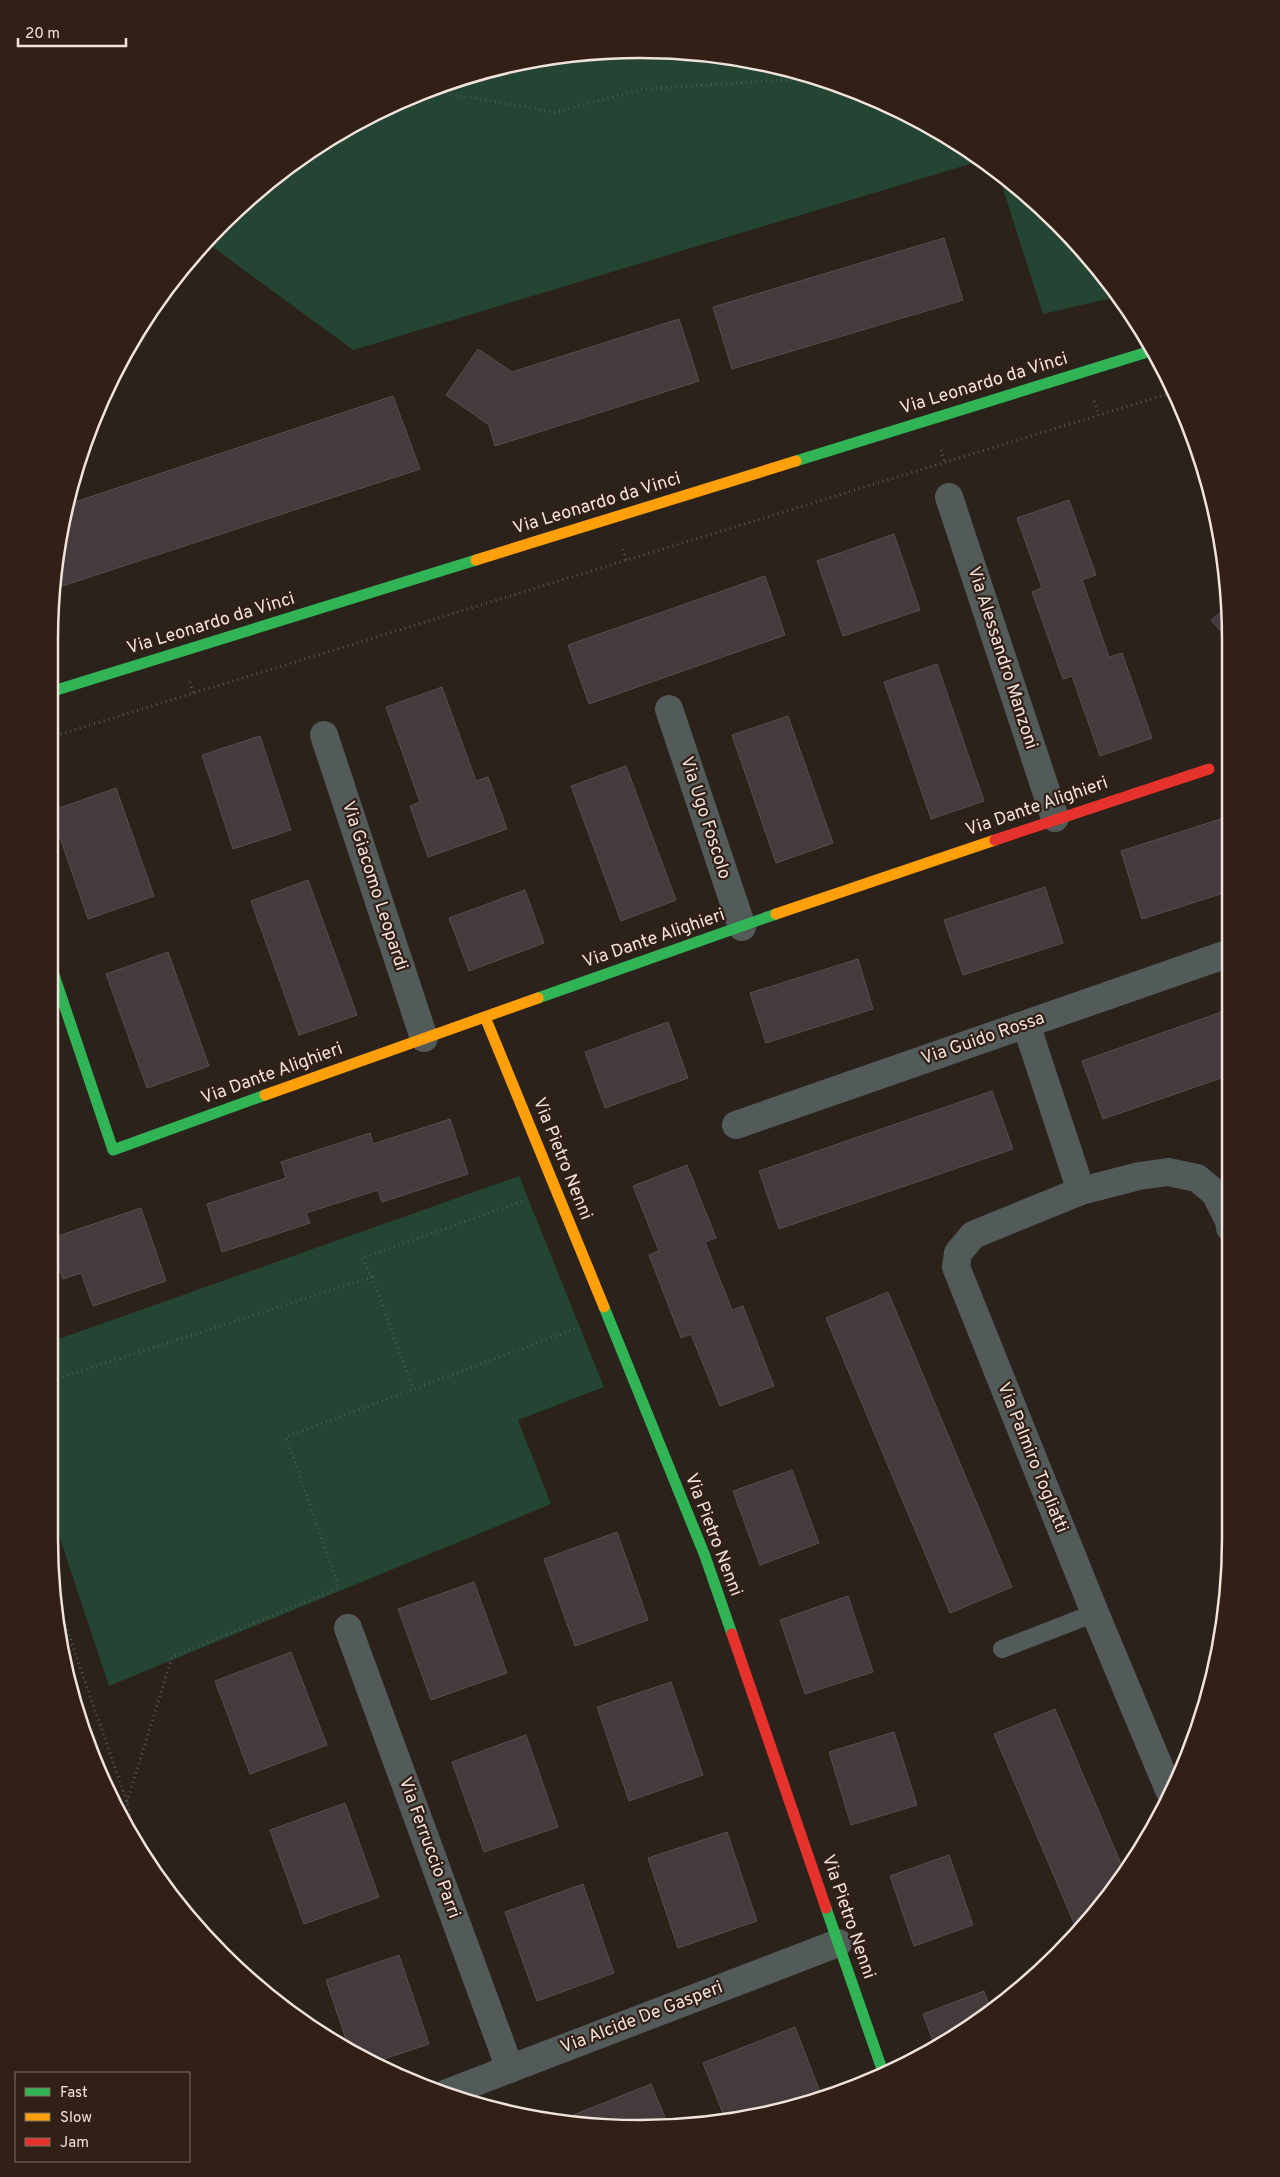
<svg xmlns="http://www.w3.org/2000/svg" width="1280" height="2177" font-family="Overpass,sans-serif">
  <rect width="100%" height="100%" fill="#2c221c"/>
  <path fill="#244434" d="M640 49 755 60 866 94 968 148 983 160 353 350 206 242 222 222 311 149 413 94 524 60Z
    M998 173 1058 222 1116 297 1043 314Z
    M519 1176 604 1387 518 1420 551 1504 109 1686 53 1517V1341Z"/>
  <path fill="#453a3c" stroke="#564e4e" d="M944 238 963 300 732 369 713 307Z
    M154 305 161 310 121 376 118 374 148 312Z
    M679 319 699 381 495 446 489 425 446 395 478 349 512 372Z
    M393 396 420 469 53 589 69 504Z
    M1069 500 1096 575 1082 580 1109 657 1122 653 1152 738 1100 756 1072 676 1063 679 1032 592 1042 588 1017 518Z
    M894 534 920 610 843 636 817 561Z
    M765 576 785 635 589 704 568 645Z
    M1230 605V642L1211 620Z
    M937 664 984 801 931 819 884 682Z
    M442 687 476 781 488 777 507 829 428 857 410 806 420 802 386 707Z
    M788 716 833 843 776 863 732 735Z
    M260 736 291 830 233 849 202 755Z
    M626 766 676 900 621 921 571 786Z
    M116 788 154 896 88 919 51 811Z
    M1230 816V891L1142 919 1121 851Z
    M308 880 357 1015 299 1035 251 901Z
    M1045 887 1063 943 963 975 944 920Z
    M525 890 544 943 469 971 449 918Z
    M168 952 209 1066 147 1088 106 974Z
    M858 959 873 1009 766 1043 750 993Z
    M1230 1009V1075L1103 1119 1082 1061Z
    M668 1022 688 1078 605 1108 585 1052Z
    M992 1091 1013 1149 779 1229 759 1171Z
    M450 1119 468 1174 382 1202 378 1190 306 1213 310 1223 222 1252 207 1204 286 1178 281 1162 370 1133 373 1144Z
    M687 1165 716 1238 705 1242 732 1310 743 1306 774 1386 720 1406 691 1334 681 1338 649 1255 659 1251 633 1186Z
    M141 1208 166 1281 93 1306 81 1273 63 1279 52 1248V1238Z
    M888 1292 1012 1587 950 1613 826 1318Z
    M792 1470 819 1543 760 1565 733 1491Z
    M617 1532 648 1620 575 1646 544 1559Z
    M474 1582 507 1673 431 1700 398 1609Z
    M848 1596 873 1672 805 1694 780 1620Z
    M291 1652 327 1745 250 1774 215 1681Z
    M671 1682 703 1775 629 1801 597 1707Z
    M1055 1709 1125 1873 1076 1928 994 1734Z
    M894 1732 917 1805 851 1825 829 1752Z
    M526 1735 558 1827 484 1852 452 1762Z
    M345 1803 379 1897 304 1924 270 1830Z
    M727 1832 757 1921 678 1948 648 1858Z
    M949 1855 973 1925 914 1946 890 1876Z
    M583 1884 614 1973 537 2001 505 1912Z
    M399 1955 429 2044 372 2063 350 2051 326 1980Z
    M984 1991 991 2010 936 2049 923 2014Z
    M795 2027 822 2097 756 2117 726 2121 703 2063Z
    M651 2084 669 2127 562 2123 561 2120Z"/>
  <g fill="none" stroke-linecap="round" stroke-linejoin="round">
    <path stroke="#525856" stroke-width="3" stroke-dasharray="1 4" stroke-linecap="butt" d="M426 90 555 112 643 89 813 78
      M1094 401 1099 415
      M941 450 945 463
      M623 549 626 560
      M190 682 193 693
      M51 737 1174 392
      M372 1277 362 1258 526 1200
      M53 1380 372 1277 413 1389
      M54 1592 127 1802 135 1840
      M127 1802 172 1657 339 1588 286 1437 577 1328"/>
    <path stroke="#525b5a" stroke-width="18" d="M1002 1649 1095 1613"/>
    <path stroke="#525b5a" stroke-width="28" d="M949 497 1055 818
      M669 709 742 927
      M324 735 424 1038
      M1026 1024 1081 1191
      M736 1125 1230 953
      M348 1628 510 2069
      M1169 1790 1095 1613 956 1267 958 1253 973 1235 1081 1191 1139 1176 1168 1172 1197 1178 1215 1193 1229 1221 1230 1228
      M447 2093 838 1943"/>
    <path stroke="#30b455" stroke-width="11" d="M796 461 1154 350
      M50 692 476 560
      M51 966 113 1150 265 1095
      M538 998 776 914
      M604 1307 705 1556 732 1634
      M826 1908 884 2075"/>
    <path stroke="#ff9f0a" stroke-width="11" d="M476 560 796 461
      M776 914 995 840
      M485 1017 604 1307
      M265 1095 538 998"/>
    <path stroke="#e5322d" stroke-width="11" d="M995 840 1209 769
      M732 1634 826 1908"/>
  </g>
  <g text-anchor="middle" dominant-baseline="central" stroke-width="4.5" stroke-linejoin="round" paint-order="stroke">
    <g font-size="18" fill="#f0e3dc" stroke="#322016">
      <text transform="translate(984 384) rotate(-17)">Via Leonardo da Vinci</text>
      <text transform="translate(597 504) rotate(-17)">Via Leonardo da Vinci</text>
      <text transform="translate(211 624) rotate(-17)">Via Leonardo da Vinci</text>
      <text transform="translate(1002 658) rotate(72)">Via Alessandro Manzoni</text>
      <text transform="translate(1037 807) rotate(-19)">Via Dante Alighieri</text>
      <text transform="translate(705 818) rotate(72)">Via Ugo Foscolo</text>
      <text transform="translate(374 886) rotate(72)">Via Giacomo Leopardi</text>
      <text transform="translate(654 939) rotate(-19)">Via Dante Alighieri</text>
      <text transform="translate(983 1039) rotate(-19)">Via Guido Rossa</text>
      <text transform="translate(272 1074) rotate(-20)">Via Dante Alighieri</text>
      <text transform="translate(562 1159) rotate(68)">Via Pietro Nenni</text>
      <text transform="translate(1032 1458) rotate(68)">Via Palmiro Togliatti</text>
      <text transform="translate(713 1535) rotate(69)">Via Pietro Nenni</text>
      <text transform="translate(429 1848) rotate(70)">Via Ferruccio Parri</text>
      <text transform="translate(848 1917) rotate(71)">Via Pietro Nenni</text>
      <text transform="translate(642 2018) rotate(-21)">Via Alcide De Gasperi</text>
    </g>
  </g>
  <path d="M0 0H1280V2177H0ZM640 58H640A582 582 0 0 1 1222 640V1538A582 582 0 0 1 640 2120H640A582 582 0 0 1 58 1538V640A582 582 0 0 1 640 58Z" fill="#322016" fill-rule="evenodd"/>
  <path fill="none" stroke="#f0e3dc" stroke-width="2.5" d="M640 58H640A582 582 0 0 1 1222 640V1538A582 582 0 0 1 640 2120H640A582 582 0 0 1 58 1538V640A582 582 0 0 1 640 58Z"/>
  <rect x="15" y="2072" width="175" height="90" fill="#322016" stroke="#7e6e65"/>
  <rect x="25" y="2088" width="25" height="8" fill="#30b455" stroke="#7e6e65"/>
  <text x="60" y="2097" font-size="15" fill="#f0e3dc">Fast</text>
  <rect x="25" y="2113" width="25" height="8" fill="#ff9f0a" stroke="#7e6e65"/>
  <text x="60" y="2122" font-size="15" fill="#f0e3dc">Slow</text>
  <rect x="25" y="2138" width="25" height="8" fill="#e5322d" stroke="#7e6e65"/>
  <text x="60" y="2147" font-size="15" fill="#f0e3dc">Jam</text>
  <path d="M18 38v8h108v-8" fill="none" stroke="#f0e3dc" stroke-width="2.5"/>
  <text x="25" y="38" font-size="15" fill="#f0e3dc" stroke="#322016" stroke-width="4" paint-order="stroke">20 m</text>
</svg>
